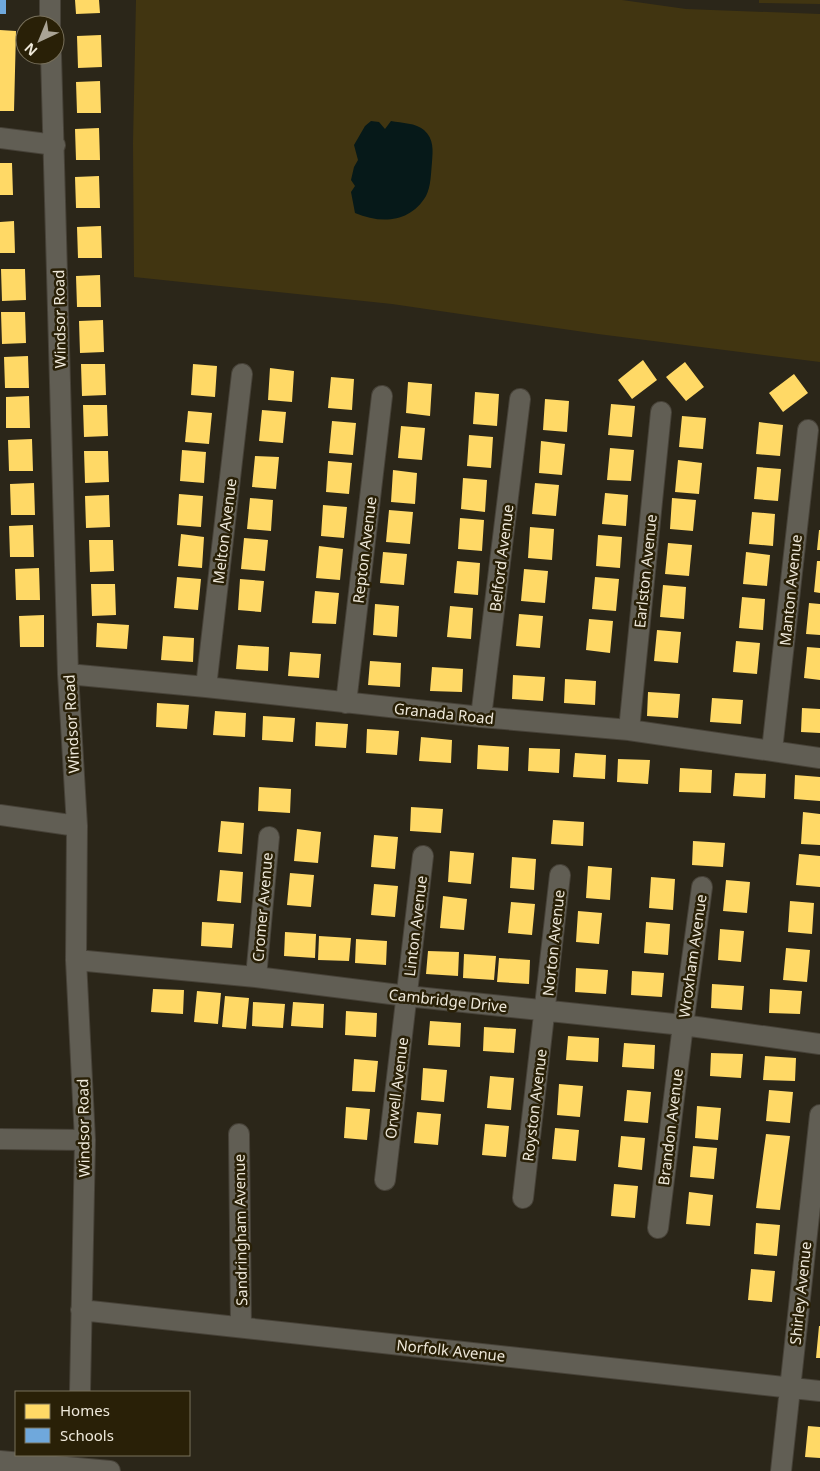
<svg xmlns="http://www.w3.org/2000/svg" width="820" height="1471" font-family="'Noto Sans',sans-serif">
  <rect width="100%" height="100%" fill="#2b2619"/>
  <path fill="#413511" d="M136 0H622L686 9 820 14V362L598 334 392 304 134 277 133 143Z
    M759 0H820V4L759 3Z"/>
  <path fill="#061919" d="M371 121 379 122 385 129 391 121C402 123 416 123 424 130 434 139 433 150 432 162 431 172 431 187 426 196 410 223 381 224 355 213L351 192 355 186 351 180 354 167 358 160 354 145 365 126Z"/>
  <path fill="#ffd966" d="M75 0H99L100 13 76 14Z
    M0 30 16 31 14 111H0Z
    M101 35 102 67 78 68 77 36Z
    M100 81 101 113H77L76 82Z
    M99 128 100 160H76L75 129Z
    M0 163H12L13 195H0Z
    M99 176 100 208H76L75 177Z
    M14 221 15 253H0V222Z
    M101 226 102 258H78L77 227Z
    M1 269H25L26 300 2 301Z
    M100 275 101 307H77L76 276Z
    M1 312H25L26 343 2 344Z
    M103 320 104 352 80 353 79 321Z
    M28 356 29 388H5L4 357Z
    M643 360 657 380 632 399 618 380Z
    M685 362 704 387 686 401 666 377Z
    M81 364H105L106 395 82 396Z
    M193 364 217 366 215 397 191 395Z
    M270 368 294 371 292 402 268 400Z
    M794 374 808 393 783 412 769 393Z
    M331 377 354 379 352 410 328 408Z
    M408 382 432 384 430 416 406 413Z
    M475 392 499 394 497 426 473 424Z
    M29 396 30 428H6V397Z
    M545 399 569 401 567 432 543 430Z
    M611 404 635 406 632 437 608 435Z
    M83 405H107L108 436 84 437Z
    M262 410 286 412 283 443 259 441Z
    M188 411 212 413 209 444 185 442Z
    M682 416 706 418 703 449 679 447Z
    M332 421 356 423 353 455 329 453Z
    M759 422 783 425 780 456 756 454Z
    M401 426 425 428 422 460 398 458Z
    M469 435 493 437 491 468 467 466Z
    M32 439 33 471H9L8 440Z
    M541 441 565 444 562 475 539 473Z
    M610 448 634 450 631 481 607 480Z
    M182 450 206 452 204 483 180 481Z
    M84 451H108L109 482 85 483Z
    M255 456 279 457 276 489 252 487Z
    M678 460 702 463 699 494 675 492Z
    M328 461 352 463 349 494 326 492Z
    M757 467 781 469 778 501 754 499Z
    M393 470 417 473 415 504 391 502Z
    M463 478 487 480 485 512 461 509Z
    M34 483 35 515H11L10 484Z
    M535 483 559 485 556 516 532 514Z
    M605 493 628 495 626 526 602 524Z
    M179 494 203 496 201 527 177 525Z
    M109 495 110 527 86 528 85 496Z
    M250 498 273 500 271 531 247 529Z
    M672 498 696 500 693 531 670 529Z
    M323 505 347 507 344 538 321 536Z
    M389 510 413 512 410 544 386 542Z
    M752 512 775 514 773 546 749 544Z
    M460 518 484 520 482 551 458 549Z
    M33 525 34 557H10L9 526Z
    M530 527 554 529 552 560 528 558Z
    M819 530H820V550H817Z
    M181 534 204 537 202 568 178 566Z
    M598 535 622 537 620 568 596 566Z
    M244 538 268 540 265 571 241 569Z
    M89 540H113L114 571 90 572Z
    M668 543 692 545 689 576 665 574Z
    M319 546 343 549 340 580 316 578Z
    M383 552 407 554 404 585 380 583Z
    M746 552 770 555 767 586 743 584Z
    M457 561 480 563 478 595 454 593Z
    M817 561H820V593L814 592Z
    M39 568 40 600H16L15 569Z
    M524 569 548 571 545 603 521 601Z
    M177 577 201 579 198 610 174 608Z
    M595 577 619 579 616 611 592 609Z
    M240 579 264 581 261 612 238 610Z
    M91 584H115L116 615 92 616Z
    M663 585 686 587 684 619 660 617Z
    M315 591 339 593 336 624 312 623Z
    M742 597 765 599 763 630 739 628Z
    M809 603 820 604V635L806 634Z
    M375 604 399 606 397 637 373 635Z
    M450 606 473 608 471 639 447 637Z
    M519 614 543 616 540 648 516 646Z
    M44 615V647H20L19 616Z
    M589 619 613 621 610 653 586 650Z
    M97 623 129 625 127 649 96 647Z
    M657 630 681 632 678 663 654 661Z
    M163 636 194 638 193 662 161 660Z
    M736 641 760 643 757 674 733 672Z
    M238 645 269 647 268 671 236 669Z
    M807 647 820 648V680L804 678Z
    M290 652 321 654 319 678 288 676Z
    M370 661 401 663 400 687 368 685Z
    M432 667 463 669 462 692 430 691Z
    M513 675 545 677 543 701 512 699Z
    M565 679 596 681 595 705 564 703Z
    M648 692 680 694 678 718 647 716Z
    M712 698 743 700 741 724 710 722Z
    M157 703 189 705 187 729 156 727Z
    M802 708 820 709V733L801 732Z
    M215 711 246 713 245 737 213 735Z
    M263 716 295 718 293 742 262 740Z
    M316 722 348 724 346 748 315 746Z
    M367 729 399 731 397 755 366 753Z
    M421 737 452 740 451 763 419 761Z
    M478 745 509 747 508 771 477 769Z
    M529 748 560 749 559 773 528 771Z
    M575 753 606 755 605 779 573 777Z
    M618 759 650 760 648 784 617 782Z
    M680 768 712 770 711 793 679 792Z
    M735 773 766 774 765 798 733 796Z
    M795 775 820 777V801L794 799Z
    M259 787 291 789 290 813 258 811Z
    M411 807 443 809 441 833 410 831Z
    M803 812 820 814V845L801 844Z
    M553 820 584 822 583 846 551 844Z
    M221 821 244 823 242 854 218 852Z
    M297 829 321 832 318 863 294 861Z
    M374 835 398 837 395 869 371 867Z
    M693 841 725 843 723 867 692 865Z
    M450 851 474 853 471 884 448 882Z
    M799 854 820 856V887L796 885Z
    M512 857 536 859 534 890 510 888Z
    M588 866 612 868 610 900 586 898Z
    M220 870 243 872 241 903 217 901Z
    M290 873 314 875 311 907 287 905Z
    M651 877 675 879 673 910 649 908Z
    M726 880 750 882 747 913 723 911Z
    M374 884 398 886 395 917 371 915Z
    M443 896 467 899 464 930 440 928Z
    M790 901 814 903 812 934 788 932Z
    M511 902 535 904 532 935 508 933Z
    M578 911 602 913 599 944 576 942Z
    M202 922 234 924 232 948 201 946Z
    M646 922 670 924 668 955 644 953Z
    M720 929 744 931 741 962 718 960Z
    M285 932 316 934 315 958 284 956Z
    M319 936 351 938 349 961 318 960Z
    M356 939 387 941 386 965 355 963Z
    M786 948 810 950 807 982 783 980Z
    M428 951 459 952 458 976 426 974Z
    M464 954 496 956 494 980 463 978Z
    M499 958 530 960 529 984 497 982Z
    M576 968 608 970 606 994 575 992Z
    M632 971 664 973 662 997 631 995Z
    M712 984 744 986 742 1010 711 1008Z
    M153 989 184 990 183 1014 151 1012Z
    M770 989 802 991 800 1014 769 1013Z
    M197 991 221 993 218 1024 194 1022Z
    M225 996 249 998 246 1029 222 1027Z
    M253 1002 285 1004 283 1028 252 1026Z
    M293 1002 324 1004 323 1028 291 1026Z
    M346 1011 377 1013 376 1037 345 1035Z
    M430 1021 461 1023 460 1047 428 1045Z
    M484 1027 516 1029 514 1053 483 1051Z
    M568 1036 599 1038 598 1062 566 1060Z
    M624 1043 655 1045 654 1069 622 1067Z
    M711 1053 743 1054 741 1078 710 1076Z
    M765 1056 796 1058 795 1081 763 1080Z
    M354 1059 378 1061 375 1092 352 1091Z
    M423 1068 447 1070 444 1102 421 1100Z
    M490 1076 514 1078 511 1110 487 1108Z
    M559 1084 583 1086 580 1117 557 1115Z
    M627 1090 651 1092 648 1123 624 1121Z
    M769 1090 793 1092 790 1123 766 1121Z
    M697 1106 721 1108 718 1140 695 1138Z
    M346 1107 370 1109 367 1140 344 1138Z
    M417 1112 441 1114 438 1145 414 1143Z
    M485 1124 509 1126 506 1157 482 1155Z
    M555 1128 579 1130 576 1161 552 1159Z
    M766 1134 790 1136 780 1210 756 1208Z
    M621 1136 645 1138 642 1170 618 1167Z
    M693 1146 717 1148 714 1179 690 1177Z
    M614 1184 638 1186 635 1218 611 1216Z
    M689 1192 713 1195 710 1226 686 1224Z
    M756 1223 780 1225 777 1256 754 1254Z
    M751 1269 775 1271 772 1302 748 1300Z
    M819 1326H820V1358H816Z
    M808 1426 820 1427V1458L805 1457Z"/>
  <path fill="#6fa8dc" d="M0 0H6V14H0Z"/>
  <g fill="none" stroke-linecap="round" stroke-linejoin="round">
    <g stroke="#474238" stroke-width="22">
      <path id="minor" d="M50 25V0
        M51 55 68 674 77 826 76 960 85 1140 80 1392
        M0 138 55 145
        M68 674 206 687 481 717 629 730 820 758
        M206 687 242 374
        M346 703 382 396
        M481 717 520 399
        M629 730 661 412
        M772 750 808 430
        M0 815 77 826
        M76 960 256 977 407 996 683 1025 820 1044
        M256 977 269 837
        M239 1134 241 1327
        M0 1139 85 1140
        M385 1180 423 856
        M523 1198 560 875
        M658 1228 683 1025 702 887
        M81 1310 820 1391
        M0 1461 110 1471
        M781 1471 820 1115"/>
    </g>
    <use href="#minor" stroke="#615e54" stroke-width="20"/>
  </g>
  <g text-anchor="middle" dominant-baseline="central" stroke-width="5" stroke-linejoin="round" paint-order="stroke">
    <g font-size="15" fill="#eee8da" stroke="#292007">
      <text transform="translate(59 319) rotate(-91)">Windsor Road</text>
      <text transform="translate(224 531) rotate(-83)">Melton Avenue</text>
      <text transform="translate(364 550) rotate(-83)">Repton Avenue</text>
      <text transform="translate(501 558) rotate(-83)">Belford Avenue</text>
      <text transform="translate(645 571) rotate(-84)">Earlston Avenue</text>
      <text transform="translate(790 590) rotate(-84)">Manton Avenue</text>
      <text transform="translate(444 713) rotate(6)">Granada Road</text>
      <text transform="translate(71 724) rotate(-93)">Windsor Road</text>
      <text transform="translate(262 907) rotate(-85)">Cromer Avenue</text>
      <text transform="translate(415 926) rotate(-83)">Linton Avenue</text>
      <text transform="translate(553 943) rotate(-84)">Norton Avenue</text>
      <text transform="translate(692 956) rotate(-82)">Wroxham Avenue</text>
      <text transform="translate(448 1000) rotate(6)">Cambridge Drive</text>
      <text transform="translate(396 1088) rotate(-83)">Orwell Avenue</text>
      <text transform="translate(534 1105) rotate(-83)">Royston Avenue</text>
      <text transform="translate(670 1127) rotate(-83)">Brandon Avenue</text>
      <text transform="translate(83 1128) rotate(-91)">Windsor Road</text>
      <text transform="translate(240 1230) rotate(-91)">Sandringham Avenue</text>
      <text transform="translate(800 1293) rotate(-84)">Shirley Avenue</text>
      <text transform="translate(451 1350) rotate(6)">Norfolk Avenue</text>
    </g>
  </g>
  <rect x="15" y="1391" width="175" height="65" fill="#292007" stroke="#78705b"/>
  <rect x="25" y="1404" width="25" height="15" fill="#ffd966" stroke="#78705b"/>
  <text x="60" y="1416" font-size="15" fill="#eee8da">Homes</text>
  <rect x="25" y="1428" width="25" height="15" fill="#6fa8dc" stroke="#78705b"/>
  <text x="60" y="1441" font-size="15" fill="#eee8da">Schools</text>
  <g transform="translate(40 40) rotate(224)"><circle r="24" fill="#292007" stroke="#78705b"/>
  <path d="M0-4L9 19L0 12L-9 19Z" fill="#aaa496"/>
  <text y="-8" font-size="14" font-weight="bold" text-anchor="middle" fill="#eee8da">N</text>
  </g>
</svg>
